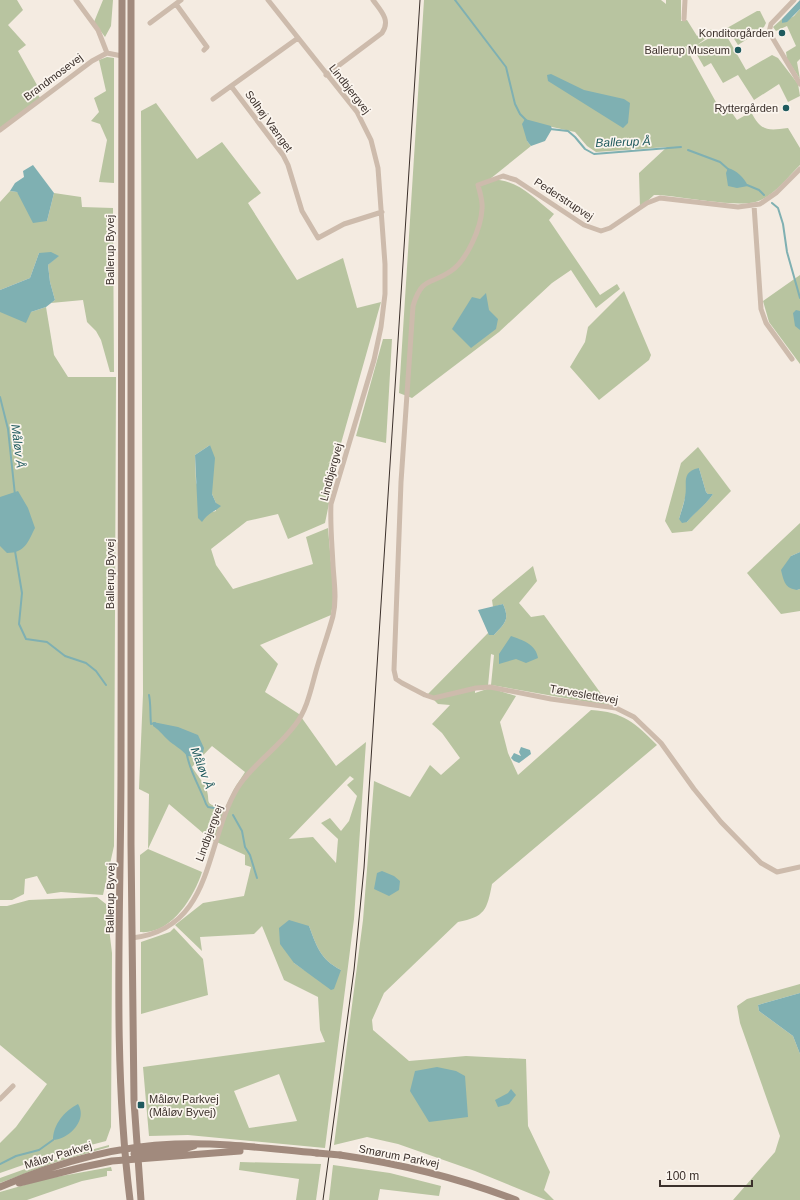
<svg xmlns="http://www.w3.org/2000/svg" width="800" height="1200" font-family="Helvetica,sans-serif">
  <rect width="100%" height="100%" fill="#f4ebe1"/>
  <path fill="#b8c4a0" fill-rule="evenodd" d="M0 0H17L23 10 8 25 26 45 18 51 37 85 35 89 40 98 0 129Z
    M103 0H113L111 26 105 37 94 22Z
    M424 0H661L666 4V0H681V21L687 20 697 36 711 29 712 31 710 35 697 45 757 11H760L766 23 764 27 751 34 752 36 738 45 731 34 733 32 731 29 725 33 746 70 772 55 778 58 798 84 800 96 788 102 779 84 754 100 738 75 723 83 711 63 704 67 693 48 685 46 717 104 724 111 730 110 737 120 751 112C761 131 767 131 788 128L800 148V165C788 177 776 193 761 200 742 210 679 195 654 195L640 208 639 173 667 147 596 152 587 146 575 132 534 123 527 141 531 146 490 179C519 180 532 197 554 214L549 220 600 295 617 284 620 289 596 308 571 270 552 283 499 332 412 398 399 393Z
    M800 9V59L797 62 800 79 787 59 786 52 796 46 787 26 776 31 773 27 782 19V23L794 16Z
    M107 57 114 58V183L99 182 107 140 100 124 91 121 99 112 94 98 106 91 99 60Z
    M156 103 197 159 222 142 261 193 248 203 297 280 343 258 357 308 381 302 338 454 327 464 339 455 325 523 288 539 278 514 247 521 211 549 216 565 233 589 313 564 306 537 328 528 334 597 331 615 260 645 278 664 265 692 299 714 336 766 366 742 354 919 325 1148 188 1135 149 1136 143 1067 325 1042 320 1030 318 997 284 980 262 926 254 934 200 937 202 951 175 925 203 903 244 896 251 867 245 865V855L210 839 169 804 148 849 202 872C194 897 171 935 140 932V855L148 849 149 794 139 789 143 694 141 111ZM210 445 212 494 216 503V511L208 513 196 482 195 455ZM212 746 245 772 234 789 225 808C200 804 213 802 205 786 201 780 196 773 192 767ZM350 776 354 779 347 785 357 796 349 821 341 831 330 818 321 823 338 839 336 863 313 837 289 839ZM309 926C317 947 320 959 341 970H304L294 963ZM279 1074 297 1121 249 1128 234 1091Z
    M10 191 17 192 47 221 54 193 81 197 82 207 113 208 114 372H110L101 340 96 331 87 322 83 300 51 303 55 300 50 282 48 265 58 256 39 253 30 278 0 290V202Z
    M800 275V364L769 322 763 301Z
    M624 291 651 355 649 360 599 400 570 367 585 342 588 327Z
    M46 307 54 355 68 377H116L114 846 103 895 61 892 47 894 37 876 25 879 24 894 12 900H0V312H31Z
    M383 339H392L386 443 356 436Z
    M698 447 731 491 692 531 672 533 665 521 681 463ZM699 468 706 492 708 494H713C706 505 695 511 687 522L679 519 686 495Z
    M800 523V552L791 556 797 590 800 589V611L781 614 747 573Z
    M533 566 537 581 519 603 531 617 544 615 610 706 491 685 494 655 491 654 488 686H475V693L490 688 516 696 500 722 508 753 518 775 591 710C624 712 635 723 657 745L492 884C487 910 485 917 458 922L384 993 372 1020 373 1030 409 1061 466 1056 526 1059 528 1126 550 1172 544 1190 554 1200H546L475 1171 398 1144 367 1137 334 1145 363 920 374 781 410 797 430 765 441 775 460 758 442 733 432 724 450 705 438 704 428 694 488 633 494 635C505 623 510 620 503 604L493 607 492 600Z
    M97 897 106 904 112 953 111 1127 106 1141 49 1156 0 1173V1143L16 1127 47 1084 0 1045V906H7L29 900Z
    M174 928 203 959 208 995 141 1014V942L170 932Z
    M800 984V993L758 1005 759 1011 793 1036 800 1054V1200H733L775 1152 780 1136 740 1023 737 1006 747 999Z
    M109 1145V1147L53 1163 0 1183V1178L39 1164Z
    M240 1162 321 1164 316 1200H296L299 1179 239 1170Z
    M333 1165 390 1173 441 1186 439 1196 380 1189 378 1200H329Z
    M111 1167 112 1171H107V1176L82 1181 27 1200H0V1192L45 1179Z"/>
  <path fill="#7fb0b2" d="M800 0V9L787 22 782 23V19Z
    M551 74 584 90 624 99 630 103 628 123 623 128 548 81 547 75Z
    M525 119 551 126 552 129 545 141 531 146 527 141 522 124Z
    M33 165 54 193 47 221 33 223 17 192 10 191 15 183 24 177 23 171Z
    M728 168C736 170 744 177 748 186L737 188 728 186 726 173Z
    M51 252 59 256 48 265 50 282 55 300 46 307 31 312 26 323 0 312V290L30 278 39 253Z
    M486 293 489 310 498 319 496 329 471 348 452 329 472 297 480 299Z
    M796 310 800 311V330L795 326 793 313Z
    M210 445 215 458 212 494 216 503 221 506C213 513 209 512 202 522L198 518 195 455Z
    M699 468 706 492 708 494H713C706 505 696 511 687 522L682 523 679 519C681 512 684 504 685 497 688 484 680 472 699 468Z
    M18 491 28 508 35 528C28 542 25 553 7 553L0 546V497Z
    M800 552V589L797 590C785 588 784 582 781 570L791 556Z
    M503 604C510 620 505 623 494 635H489L478 610Z
    M511 636C522 640 536 644 538 658L526 663 516 659 499 664V654Z
    M153 722 178 727 198 735 204 748 203 753 197 757 187 756C181 748 174 746 167 739 162 734 159 730 153 726Z
    M521 747 530 750 531 754 519 763 514 761 511 758 514 753 521 756 519 752Z
    M382 871 394 876 400 881 399 890 389 896 374 889 377 873Z
    M289 920 309 926C317 947 320 959 341 970L334 989 331 990 294 963 280 944 279 928Z
    M800 993V1054L793 1036 759 1011 758 1005Z
    M437 1067 456 1071 465 1076 468 1117 429 1122 410 1091 415 1071Z
    M511 1089 516 1095 509 1104 498 1107 495 1100 508 1093Z
    M78 1104C88 1120 69 1139 53 1140 53 1125 64 1111 78 1104Z"/>
  <g fill="none" stroke-linecap="round" stroke-linejoin="round">
    <path stroke="#7fb0b2" stroke-width="2" d="M455 0 506 67 515 104 520 114 526 120
      M550 129 568 131 575 137 585 149 594 154 681 147
      M688 150 720 162 728 169
      M747 185 759 190 764 195
      M772 203 778 208 783 224 787 252 800 298
      M0 397 8 429 15 495
      M15 551 22 593 19 624 26 639 47 642 65 656 86 663 96 671 106 685
      M149 695C151 705 150 714 151 724L155 723
      M187 755C190 772 200 787 206 804L208 807 220 809
      M233 815 242 831 245 847 250 855 257 878
      M0 1164 16 1156 39 1150 53 1140"/>
    <path stroke="#cdbbac" stroke-width="5" d="M76 0 98 30 107 53
      M794 0 771 24 769 32 800 84
      M176 4 207 47 204 50
      M684 19 685 0
      M150 23 181 0
      M326 75 382 33C391 20 381 11 373 0
      M231 86 283 155 288 165 302 211 318 238 344 224 382 212
      M213 99 298 38
      M0 130 92 61 107 53 122 56
      M800 169 776 193 760 204 738 207 660 198 647 203 610 228 601 231 584 225 516 180 503 176 478 185C480 193 483 201 482 209 481 228 467 260 451 271 431 285 422 276 413 306L401 482 394 670 396 679 402 683 425 695 434 698 476 688 490 687 551 699 616 708 634 717 661 743 694 789 721 822 761 863 777 872 800 867
      M754 205 761 309 766 323 792 359
      M132 938C215 929 204 842 238 787 254 763 278 748 295 725 307 710 311 689 316 671 321 653 328 635 333 616 337 599 334 582 333 565 332 544 330 525 331 504L374 360 381 327 385 294V264L378 168 371 140 357 112 268 0
      M0 1099 13 1086"/>
    <path stroke="#a18a7d" stroke-width="7" d="M122 0C122 255 121 511 121 766 121 911 112 1056 130 1200
      M131 0V844L134 1101 141 1200
      M134 1154 184 1149 194 1146
      M340 1155C401 1164 459 1178 516 1200
      M19 1183 83 1167 112 1161 240 1151
      M0 1187C56 1163 114 1146 175 1144 222 1142 271 1149 317 1153"/>
    <path stroke="#3b302b" stroke-width="1" d="M323 1200 354 970 364 868 420 0"/>
    <path stroke="#a18a7d" stroke-width="7" d="M317 1153 340 1155"/>
  </g>
  <g fill="#1f5a5e" stroke="#fbf5ee" stroke-width="1.5">
    <circle cx="782" cy="33" r="4"/>
    <circle cx="738" cy="50" r="4"/>
    <circle cx="786" cy="108" r="4"/>
    <rect x="137" y="1101" width="8" height="8" rx="2"/>
  </g>
  <g text-anchor="middle" dominant-baseline="central" stroke-width="3.5" stroke-linejoin="round" paint-order="stroke">
    <g font-size="11" fill="#3b302b" stroke="#fbf5ee" text-anchor="end">
      <text x="774" y="33">Konditorgården</text>
      <text x="730" y="50">Ballerup Museum</text>
      <text x="778" y="108">Ryttergården</text>
      <text x="149" y="1099" text-anchor="start">Måløv Parkvej<tspan x="149" dy="13">(Måløv Byvej)</tspan></text>
    </g>
    <g font-size="11" fill="#3b302b" stroke="#fbf5ee">
      <text transform="translate(53 77) rotate(-37)">Brandmosevej</text>
      <text transform="translate(350 89) rotate(52)">Lindbjergvej</text>
      <text transform="translate(269 121) rotate(54)">Solhøj Vænget</text>
      <text transform="translate(564 199) rotate(33)">Pederstrupvej</text>
      <text transform="translate(110 250) rotate(-90)">Ballerup Byvej</text>
      <text transform="translate(331 472) rotate(-75)">Lindbjergvej</text>
      <text transform="translate(110 574) rotate(-90)">Ballerup Byvej</text>
      <text transform="translate(584 694) rotate(10)">Tørveslettevej</text>
      <text transform="translate(209 833) rotate(-70)">Lindbjergvej</text>
      <text transform="translate(110 898) rotate(-89)">Ballerup Byvej</text>
      <text transform="translate(58 1155) rotate(-17)">Måløv Parkvej</text>
      <text transform="translate(399 1156) rotate(11)">Smørum Parkvej</text>
    </g>
    <g font-size="12" font-style="italic" fill="#1f5a5e" stroke="#fbf5ee">
      <text transform="translate(623 142) rotate(-2)">Ballerup Å</text>
      <text transform="translate(18 446) rotate(83)">Måløv Å</text>
      <text transform="translate(202 768) rotate(69)">Måløv Å</text>
    </g>
  </g>
  <path d="M660 1180v6h92v-6" fill="none" stroke="#3b302b" stroke-width="2"/>
  <text x="666" y="1180" font-size="12" fill="#3b302b" stroke="#fbf5ee" stroke-width="3" paint-order="stroke">100 m</text>
</svg>
